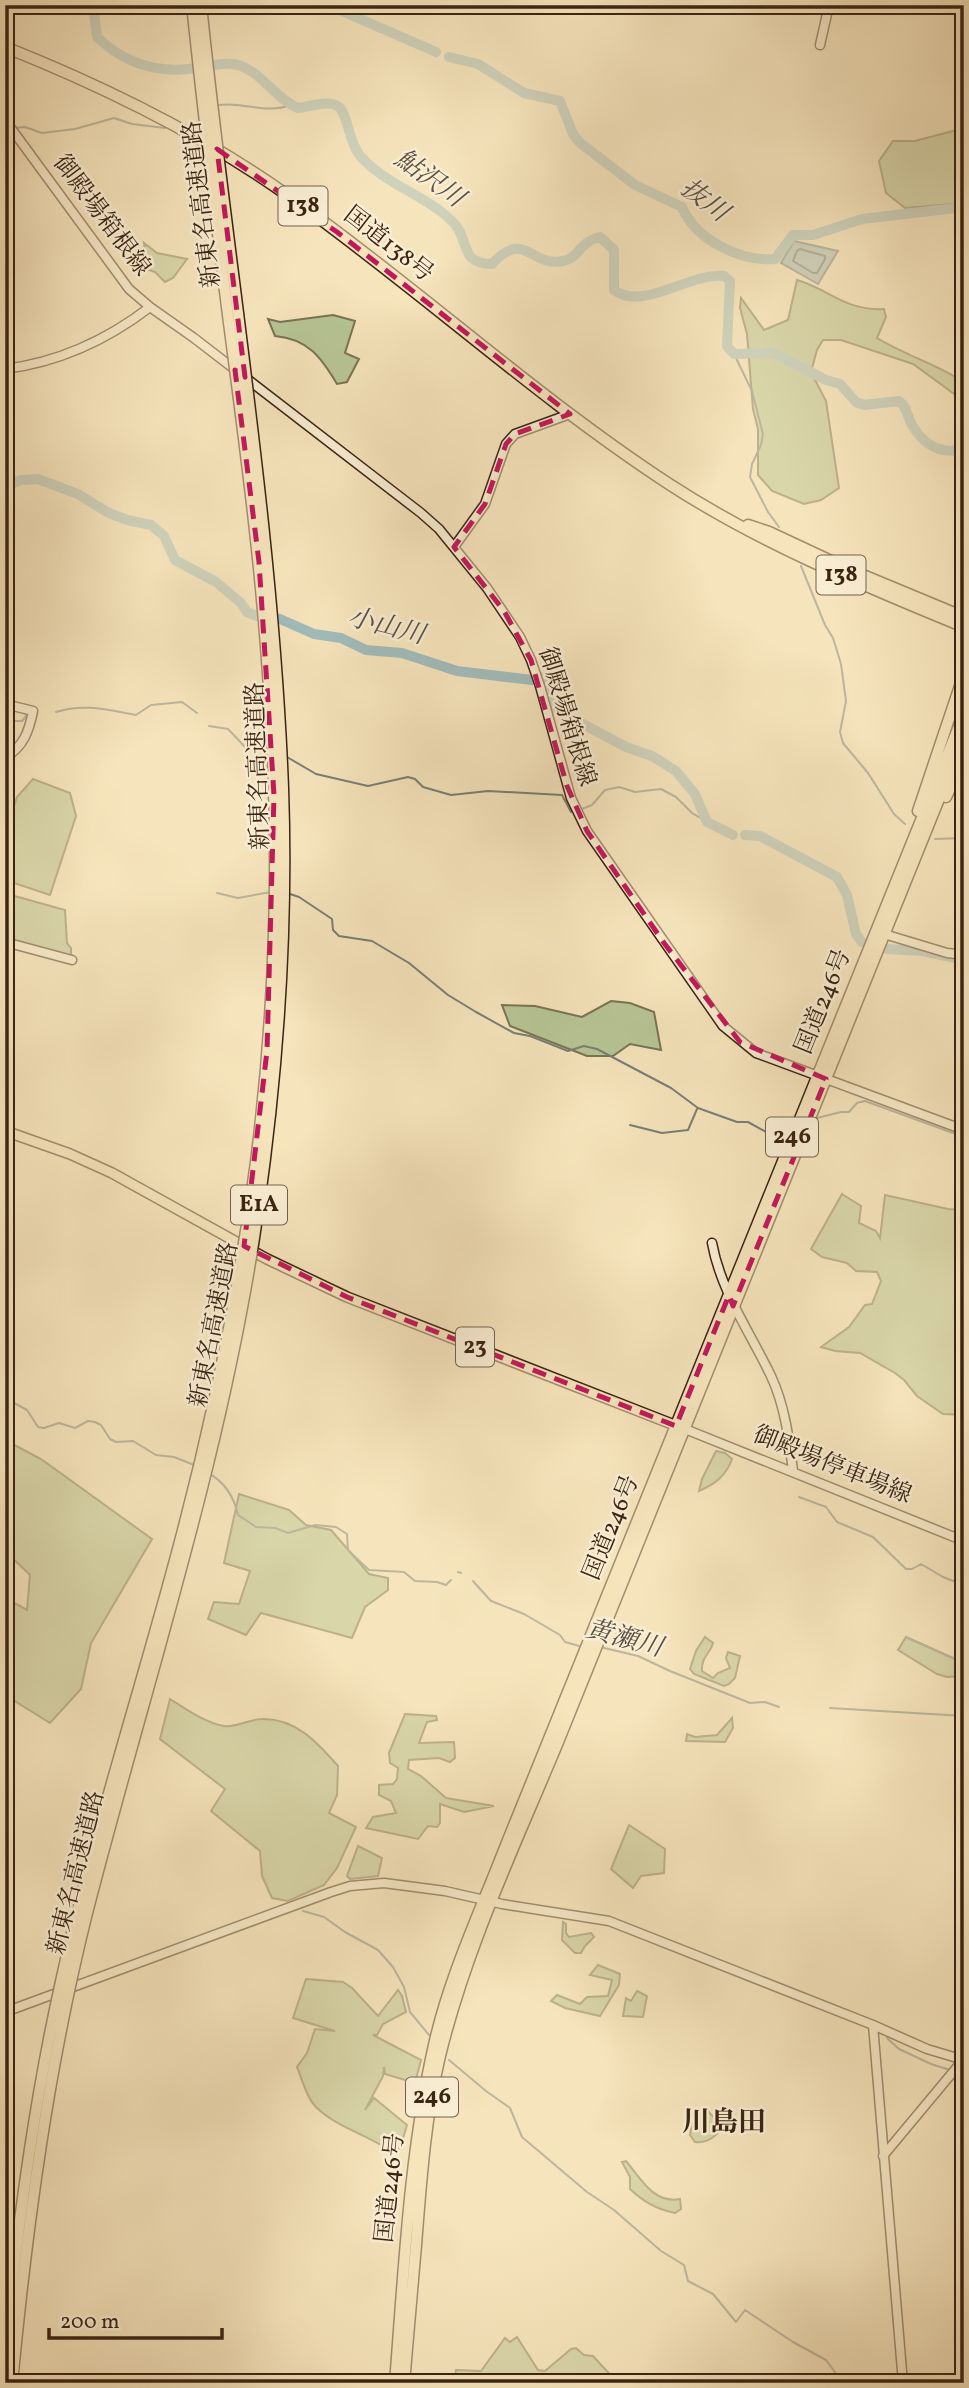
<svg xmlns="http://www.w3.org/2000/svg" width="969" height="2388" font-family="Vollkorn,'Noto Serif JP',serif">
  <rect width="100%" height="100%" fill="#f6e4bc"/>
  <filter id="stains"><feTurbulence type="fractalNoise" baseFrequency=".00286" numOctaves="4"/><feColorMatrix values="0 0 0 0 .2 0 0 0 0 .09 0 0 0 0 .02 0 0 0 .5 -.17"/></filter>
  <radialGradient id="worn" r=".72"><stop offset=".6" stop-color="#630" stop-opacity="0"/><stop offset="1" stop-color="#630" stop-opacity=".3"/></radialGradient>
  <path fill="#b7c595" stroke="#797454" stroke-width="2" d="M964 128V203L905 208 886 193 879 161 893 141H915Z
    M144 243 157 253 187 259 173 278 165 282 155 272 149 270Z
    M797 280C831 290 845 311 884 309L886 317 877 338C905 355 936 364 964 382V401L913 364 841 340H823L817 350 811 372 826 401 839 488 821 500 804 504 772 491 758 475V429L753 409 747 334 740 308 741 298 764 330 788 320Z
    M333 315 355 321 345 353 359 359 347 382 337 384C321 357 308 339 275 336L268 319 280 322Z
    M33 779 70 793 76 816 50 895 5 880V834L17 797Z
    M11 895 65 910 67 943 71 948V956L5 939V925Z
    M611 1001 630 1003 654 1012 661 1050 630 1044 613 1056H587L510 1026 502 1005 535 1006 582 1017Z
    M842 1194 861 1206 859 1223 876 1231 880 1238 885 1195 948 1209 964 1210V1415L943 1414 917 1396 904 1380 895 1373 860 1353 835 1351 821 1347 849 1327 865 1305 872 1304 881 1281 877 1272 856 1271 847 1263 822 1257 811 1249Z
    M5 1440 41 1459 152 1539 91 1643 81 1689 50 1723 5 1695V1598L27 1610 30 1575 5 1551Z
    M716 1451 725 1453 732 1459C726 1476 715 1484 699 1491L702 1479Z
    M239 1494 289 1510 306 1525 331 1530 369 1574 388 1578V1590L365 1607 352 1638 261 1613 246 1635 208 1619 214 1602 239 1604 250 1571 224 1563Z
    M705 1637 713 1643C710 1654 701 1657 702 1671L713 1678 718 1673 730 1668 726 1658 728 1652 740 1656 735 1678 729 1684 724 1686 694 1674 690 1669 696 1651Z
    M906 1637 964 1663V1676L947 1677 937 1674 898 1650Z
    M170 1699C184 1708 207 1724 224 1726 236 1728 249 1719 262 1719 295 1718 317 1742 338 1766L337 1795 329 1813 356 1827 337 1868 324 1885 288 1901 272 1898 262 1876 260 1851 211 1811 225 1789 160 1739Z
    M405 1714 436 1716 437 1720 427 1722 419 1743 454 1742 455 1758 450 1762 439 1758 409 1760 408 1769 421 1776 446 1798 494 1806 464 1812 440 1804V1823L437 1827 428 1826 418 1839 366 1828 373 1817 396 1813 391 1801 379 1795V1785L393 1784 397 1779 398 1768 390 1763 389 1753Z
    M732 1718 733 1728 725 1742 686 1741 687 1734 695 1737 717 1735Z
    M629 1825 665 1849 664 1873 641 1876 633 1888 611 1869Z
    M358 1846 382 1858 378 1876 350 1879 347 1876Z
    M563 1922 566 1924V1933L569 1937 591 1933 594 1937 585 1946 581 1953H575L562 1940Z
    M598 1965 620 1974 619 1985 600 2016 565 2008 551 2001 557 1995 580 2004 587 1997 608 1996 612 1980 590 1975Z
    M306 1979 343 1982 352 1988 378 2016 398 1990 402 1996 406 2012 383 2024 377 2035H373L421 2060 415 2083 385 2074 384 2067 383 2076 365 2110 374 2098 407 2125 400 2148 392 2152C369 2135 337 2128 316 2107 307 2099 302 2079 297 2067L307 2053 315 2029 335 2031 293 2018Z
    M637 1991 647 1996 643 2017 623 2016 626 1998 631 2001Z
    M694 2110 708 2111 718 2122 727 2121C719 2133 710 2144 695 2142L690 2135Z
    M626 2161C641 2179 654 2204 680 2199L681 2209 675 2213C656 2209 644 2202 630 2189V2177L622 2162Z
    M517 2337 538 2370 545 2371 571 2349 576 2348 584 2355 593 2356 618 2383H454L456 2370 481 2371 505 2338 510 2342Z"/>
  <path fill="#a1bcbb" stroke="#787f78" stroke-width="2" d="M794 241 838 251 818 284 781 263Z"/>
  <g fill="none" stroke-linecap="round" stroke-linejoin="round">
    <path stroke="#6e7067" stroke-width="2" d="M800 249 825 256V259L817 273H813L793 261 797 251Z"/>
    <path stroke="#787f78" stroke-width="2" d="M215 106C242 100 263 115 291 105
      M13 128 25 127 42 133 75 129 114 118 132 124 165 128
      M734 354 752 391 763 434 761 445 752 464 750 477 768 512 779 527
      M801 566 825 625 833 638 841 664 846 701 840 732 843 743 868 773 894 814 905 824
      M56 712C84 703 108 710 136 715L151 705 182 702 197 713
      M5 721H22L27 715
      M209 726 228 729 248 750 262 748 269 751
      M287 757 316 774 368 786 408 777 415 779 423 787 451 795 488 791 562 795 571 812
      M582 809 592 805 605 790 619 787 635 792 661 789 676 797 692 813 707 822
      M935 839 964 838
      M217 893 238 898 271 892
      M287 893 299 897 332 919 333 930 339 936 372 941 409 963 448 995 476 1012 514 1033 530 1036 568 1051 584 1046 597 1049 671 1088 698 1108 737 1122H748L768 1133 776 1135 788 1132
      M817 1118 841 1112H849L857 1103 865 1101 964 1137
      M630 1125 662 1133 688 1130 697 1109
      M5 1398 27 1410 38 1427 44 1428 59 1423 75 1428 88 1421 95 1422 101 1425 110 1439 116 1442 133 1441 156 1455 174 1457 194 1465
      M208 1473C225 1482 234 1497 238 1515L256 1527 275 1528 288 1533 315 1525 336 1527 347 1534 348 1550 369 1570 404 1572 415 1581 437 1582 446 1585 451 1580
      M799 1497 826 1507 837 1522 873 1537 906 1569H912L921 1564 943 1577 964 1585
      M458 1572 461 1573
      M473 1581 491 1601 524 1614 560 1635 565 1642 583 1647
      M908 1638 964 1663
      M600 1647 638 1656 670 1671 750 1703 765 1702 779 1707
      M830 1708 964 1716
      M303 1911 324 1917 345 1932 378 1950 393 1967 404 1987 410 2012 429 2035
      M887 2038 899 2049 931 2064 950 2070
      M449 2060 486 2091 510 2108 522 2137 587 2192 614 2210 661 2251 684 2265 688 2281 713 2294 736 2322 745 2310 793 2342 826 2360 843 2383"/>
    <path stroke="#a1bcbb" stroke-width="10" d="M93 5 97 37C125 64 159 74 197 68 211 66 227 61 241 66 263 74 276 99 298 108 310 107 329 99 339 107 349 116 348 145 364 160 390 186 426 196 452 221 471 239 458 264 492 264 525 228 531 268 563 261 580 258 577 243 600 237L614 250V290C643 312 690 272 724 276L730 281 727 346 734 354 773 353 780 356 826 380 840 384 856 402 864 405 899 401C908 408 907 416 912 425 924 445 941 455 964 449
      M328 5 436 52
      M449 57 478 64 524 93 560 101 573 134 579 142 635 185 682 207C695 239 740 262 775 259L793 235H813L862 219 964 207
      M5 486 21 480 38 479 78 494 107 512 127 520 151 525 164 536 175 560 216 582 241 603 247 612 257 616 280 619 314 634 341 638 366 650 402 653 457 671 532 680 543 677 551 704 562 715 581 723 626 747 652 756 676 771 695 794 707 822 733 835
      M745 835 760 836 837 877 847 895 856 934 862 942
      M887 949 923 951 964 960"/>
    <g stroke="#3b2413" stroke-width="11">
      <path id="secondary" d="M820 45 829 5
        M5 120 129 289 150 307 194 338 421 513 439 529 487 588 520 637 531 660 540 686 571 798 587 831 723 1026 756 1053 964 1130
        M5 369C60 362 107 340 150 307
        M454 547 485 504 506 444 515 434 570 414
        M5 704 33 711C29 731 24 746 5 758
        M884 934 947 953 964 955
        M5 942 72 960
        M712 1243C721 1292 750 1332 771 1376 785 1406 789 1439 793 1471
        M685 1429 964 1541
        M5 2012 331 1892 350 1886 384 1883 445 1891 502 1904 609 1921 873 2025 927 2049 964 2060
        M873 2025 903 2383
        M883 2156 963 2060"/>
    </g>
    <g stroke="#3b2413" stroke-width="12">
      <path id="primary" d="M5 1131 70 1154 112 1173 267 1259 347 1297 682 1428"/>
    </g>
    <g stroke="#3b2413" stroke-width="13">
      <path id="highway" d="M5 47C105 87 202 134 290 197 419 289 536 397 669 484 761 544 863 585 964 627
        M748 525 769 532 846 568 964 617
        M946 797 964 759
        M918 811 964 674
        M395 2383C404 2270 409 2156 434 2045 449 1978 479 1914 504 1850L964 714
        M404 2383C408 2337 412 2291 416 2245 421 2183 425 2121 439 2060 465 1950 515 1846 558 1742L964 737"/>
    </g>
    <use href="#secondary" stroke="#f9edd3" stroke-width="8"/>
    <use href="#primary" stroke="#f6e4bc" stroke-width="9"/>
    <use href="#highway" stroke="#f6e4bc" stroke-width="10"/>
    <g stroke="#3b2413" stroke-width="13" stroke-linecap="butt">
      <path id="highway-bridge" d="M5 2355C17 2228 34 2101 62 1977 94 1832 140 1692 178 1549 212 1422 239 1292 256 1162 275 1012 280 858 270 707 263 576 245 445 228 315 215 212 203 108 192 5
        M12 2383C27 2226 48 2070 86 1917 146 1682 224 1452 258 1211 278 1071 288 929 283 788 273 526 228 266 201 5"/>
    </g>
    <use href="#highway-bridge" stroke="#f6e4bc" stroke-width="10"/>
  </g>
  <path d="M0 0H969V2388H0ZM217 149 337 232 570 414 515 434 506 444 485 504 454 547 504 611 531 660 567 786 587 831 664 943 740 1042 826 1079 733 1306 729 1295 676 1426 347 1297 244 1246 267 1051 274 795 259 562 235 370 245 377Z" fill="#f6e4bc" fill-opacity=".55" fill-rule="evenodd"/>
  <path fill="none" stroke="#c2185b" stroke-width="5" stroke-dasharray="14 9" stroke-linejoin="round" d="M217 149 337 232 570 414 515 434 506 444 485 504 454 547 504 611 531 660 567 786 587 831 664 943 740 1042 826 1079 733 1306 729 1295 676 1426 347 1297 244 1246 267 1051 274 795 259 562 235 370 245 377Z"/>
  <g text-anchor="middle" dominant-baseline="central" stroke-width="5" stroke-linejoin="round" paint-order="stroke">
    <g fill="#f9edd3" stroke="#74604d" stroke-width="2">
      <rect x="278.5" y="186.5" width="49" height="39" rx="5"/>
      <rect x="816.5" y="555.5" width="49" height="39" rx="5"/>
      <rect x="766" y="1117.5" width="52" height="39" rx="5"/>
      <rect x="231" y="1185.5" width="56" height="39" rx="5"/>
      <rect x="456" y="1327.5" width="38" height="39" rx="5"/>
      <rect x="406" y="2077.5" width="52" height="39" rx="5"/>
    </g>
    <g font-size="23" font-weight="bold" fill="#3b2413">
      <text x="303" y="206">138</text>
      <text x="841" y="575">138</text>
      <text x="792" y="1137">246</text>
      <text x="259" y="1205">E1A</text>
      <text x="475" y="1347">23</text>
      <text x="432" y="2097">246</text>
    </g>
    <g font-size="24" fill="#3b2413" stroke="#f9edd3">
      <text transform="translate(203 204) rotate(-97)">新東名高速道路</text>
      <text transform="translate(101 216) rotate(53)">御殿場箱根線</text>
      <text transform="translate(388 245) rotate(38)">国道138号</text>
      <text transform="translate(566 717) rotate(73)">御殿場箱根線</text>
      <text transform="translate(259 766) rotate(-92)">新東名高速道路</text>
      <text transform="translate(824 1002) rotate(-68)">国道246号</text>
      <text transform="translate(215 1325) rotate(-79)">新東名高速道路</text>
      <text transform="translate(832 1466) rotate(22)">御殿場停車場線</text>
      <text transform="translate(612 1528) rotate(-68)">国道246号</text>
      <text transform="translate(77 1873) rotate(-76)">新東名高速道路</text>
      <text transform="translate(391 2188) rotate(-84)">国道246号</text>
    </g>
    <g font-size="26" font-style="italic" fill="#5a5245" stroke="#f9edd3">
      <text transform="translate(429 179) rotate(36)">鮎沢川</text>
      <text transform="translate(704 201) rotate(37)">抜川</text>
      <text transform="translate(386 627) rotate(14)">小山川</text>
      <text transform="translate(624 1639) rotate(15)">黄瀬川</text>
    </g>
    <g font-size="28" font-weight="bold" fill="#3b2413" stroke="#f9edd3">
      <text x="724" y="2123">川島田</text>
    </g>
  </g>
  <rect width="969" height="2388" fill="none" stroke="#f6e4bc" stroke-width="28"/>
  <rect x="7" y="7" width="955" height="2374" fill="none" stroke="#3b2413" stroke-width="3.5"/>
  <rect x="14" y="14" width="941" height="2360" fill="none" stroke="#3b2413" stroke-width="2"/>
  <path d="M49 2328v10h173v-10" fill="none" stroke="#3b2413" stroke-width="3.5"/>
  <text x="60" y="2328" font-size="21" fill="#3b2413" stroke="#f9edd3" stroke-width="5" paint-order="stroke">200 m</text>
  <rect width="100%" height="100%" filter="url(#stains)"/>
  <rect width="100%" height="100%" fill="url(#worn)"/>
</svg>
